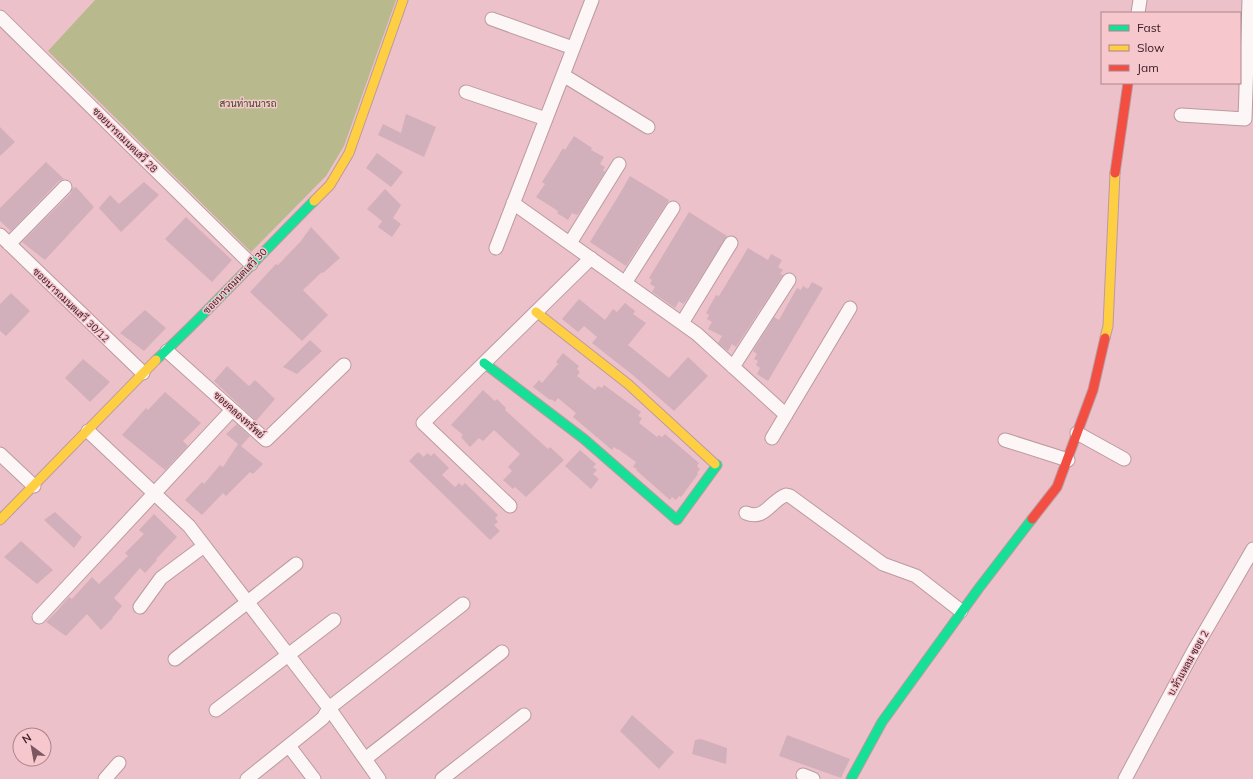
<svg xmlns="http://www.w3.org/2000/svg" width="1253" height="779" font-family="Mulish,Sarabun,sans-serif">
  <rect width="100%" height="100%" fill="#ecc1c9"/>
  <path fill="#b8b98c" d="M95 0H396L344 146 326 176 251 252 48 51Z"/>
  <path fill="#d1b0bb" d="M406 114 436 127 424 157 378 135 383 124 401 133Z
    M0 127 15 142 0 156Z
    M574 136 592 148 591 150 604 157 600 164 605 167 603 170 605 172 580 212 577 215 572 213 568 220 557 213 558 211 536 197 545 184 542 182 556 160 563 148 565 150Z
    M377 153 403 172 391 187 366 168Z
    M46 162 64 179 59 181 11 231 0 221V208Z
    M630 176 669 200 626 266 590 242 619 195Z
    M144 182 159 195 121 232 99 208 110 195 119 204Z
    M73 187 74 188 76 187 94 207 45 260 22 242 71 193Z
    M385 189 401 205 393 218 401 224 392 237 378 227 382 221 367 209Z
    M689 212 727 236 686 301 683 304 679 301 675 308 652 292 655 287 650 284 652 280 649 278Z
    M186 217 232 260 212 282 165 239Z
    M311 227 340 258 323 273 322 272 303 290 328 315 302 341 250 292 276 264 278 265 301 241Z
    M748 248 768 260 771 254 782 260 778 267 783 270 780 274 783 275 736 347 732 344 728 351 718 343 722 336 708 329 712 322 707 319 709 315 706 313 716 295 719 296Z
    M812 282 823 288 768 381 757 374 760 368 756 365 758 361 754 359 757 354 753 351 774 317 779 320 797 288 801 290 803 286 808 289Z
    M11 293 30 311 6 336 0 331V304Z
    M579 299 605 320 613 309 617 312 625 303 635 311 633 314 646 323 628 345 669 378 688 357 708 376 674 411 634 376 592 343 597 337 584 326 578 332 562 319Z
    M145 310 166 328 144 351 120 333Z
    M310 340 322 351 297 374 283 367Z
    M563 353 579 366 577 369 580 372 577 376 595 390 598 386 602 388 604 385 641 412 638 416 642 418 639 423 657 437 659 435 662 437 665 434 699 463 697 466 700 469 697 473 698 474 681 497 679 496 676 500 672 497 670 500 636 470 637 469 633 467 636 462 618 449V450L614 447 612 450 573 417 576 413 558 398 555 402 551 399 550 400 533 387 539 380 542 383 558 364 556 362Z
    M83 359 110 382 90 402 65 378Z
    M227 366 249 386 255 380 275 399 256 421 214 381Z
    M483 390 495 401 497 399 506 408 505 410 548 449 550 447 564 460 526 497 515 487 513 489 503 480 512 471 508 467 520 454 494 430 483 441 479 438 470 447 461 437 463 435 451 425Z
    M165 392 201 423 183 441 188 446 165 470 122 435 146 408 148 410Z
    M237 424 250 436 241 446 263 464 253 474 250 472 226 496 223 493 202 515 185 500 202 482 204 484 220 465 223 467 238 444 226 434Z
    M580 450 596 464 593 467 597 470 593 474 599 479 591 489 565 466Z
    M418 452 424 457 427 453 431 456 434 453 449 468 442 475 455 487 459 483 462 486 465 483 498 515 495 518 498 522 494 525 500 531 490 540 409 461Z
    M55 512 82 537 74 548 44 520Z
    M154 514 177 537 156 559 157 560 145 573 140 568 114 598 122 606 112 618H113L101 630 87 614 66 636 46 622 57 611 69 597 72 599 92 577 99 584 128 556 125 553 144 534 139 530Z
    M21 541 53 570 37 584 4 557Z
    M632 715 674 752 659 769 620 731Z
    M787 735 850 759 841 778 779 756Z
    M701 739 727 748 726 764 692 754 695 740Z"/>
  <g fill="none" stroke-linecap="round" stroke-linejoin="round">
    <g stroke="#bb9aa0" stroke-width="15">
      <path id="street" d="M1138 13 1140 0
        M0 17 251 264
        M492 19 573 48
        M563 75 648 127
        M466 92 546 119
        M1181 115 1245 119 1249 0
        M513 203 697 334 786 415
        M0 235 143 373
        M570 243 619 164
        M9 244 65 187
        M496 248 592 0
        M625 283 673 208
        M682 323 731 243
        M167 351 266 440 344 365
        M733 367 789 280
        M88 431 189 526 329 708 379 779
        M1077 433 1124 459
        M772 438 850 308
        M1005 440 1068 460
        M0 454 34 486
        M510 506 423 423 591 258
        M746 513C765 521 770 501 786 495L790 496 883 564 916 576 961 611
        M140 607 161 578 204 546
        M39 617 232 410
        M175 659 296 564
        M216 710 334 620
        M289 746 314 779
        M365 759 502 652
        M803 775 813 779
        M105 779 119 763
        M247 779 317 723 323 718 329 708 463 604
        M442 779 524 715
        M1125 779 1193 652 1253 549"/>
    </g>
    <g stroke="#bb9aa0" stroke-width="11">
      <path id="fast" d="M156 360C211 309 261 254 314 201
        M484 363 584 439 677 520 717 465 715 464
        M851 779 882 722 979 588 1032 519"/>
    </g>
    <g stroke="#bb9aa0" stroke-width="11">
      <path id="slow" d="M314 201 330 185 349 153 403 0
        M536 312 628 384 715 464
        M1105 338 1108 326 1115 173
        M0 520 156 360"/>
    </g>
    <g stroke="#bb9aa0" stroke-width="11">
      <path id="jam" d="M1115 173 1128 83
        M1032 519 1057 487 1093 390 1105 338"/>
    </g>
    <use href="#street" stroke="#fcf6f7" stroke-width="13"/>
    <use href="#fast" stroke="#16e098" stroke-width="9"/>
    <use href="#slow" stroke="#ffcf43" stroke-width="9"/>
    <use href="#jam" stroke="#f24e42" stroke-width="9"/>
  </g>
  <g text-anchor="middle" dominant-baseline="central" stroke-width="3" stroke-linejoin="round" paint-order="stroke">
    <g font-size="10" fill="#37481d" stroke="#f7c7ce">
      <text x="248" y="103">สวนท่านนารถ</text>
    </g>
    <g font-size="10" fill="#3e2026" stroke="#f7c7ce">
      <text transform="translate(125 140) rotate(45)">ซอยนารถมนตเสวี 28</text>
      <text transform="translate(235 281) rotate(-46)">ซอยนารถมนตเสวี 30</text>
      <text transform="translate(71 305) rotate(44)">ซอยนารถมนตเสวี 30/12</text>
      <text transform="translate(239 415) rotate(42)">ซอยคลองทรัพย์</text>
      <text transform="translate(1188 663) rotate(-61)">บ.หัวแหลม ซอย 2</text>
    </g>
  </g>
  <rect x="1101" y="12" width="140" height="72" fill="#f7c7ce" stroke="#ad848b"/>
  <rect x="1109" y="25" width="20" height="6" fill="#16e098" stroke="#ad848b"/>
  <text x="1137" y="32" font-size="12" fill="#3e2026">Fast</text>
  <rect x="1109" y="45" width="20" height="6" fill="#ffcf43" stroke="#ad848b"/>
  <text x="1137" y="52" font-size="12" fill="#3e2026">Slow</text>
  <rect x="1109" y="65" width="20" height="6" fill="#f24e42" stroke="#ad848b"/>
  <text x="1137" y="72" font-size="12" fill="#3e2026">Jam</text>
  <g transform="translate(32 747) rotate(328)"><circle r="19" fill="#f7c7ce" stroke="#ad848b"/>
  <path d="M0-3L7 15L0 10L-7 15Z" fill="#7b585f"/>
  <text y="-6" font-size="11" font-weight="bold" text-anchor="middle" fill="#3e2026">N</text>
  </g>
</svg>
